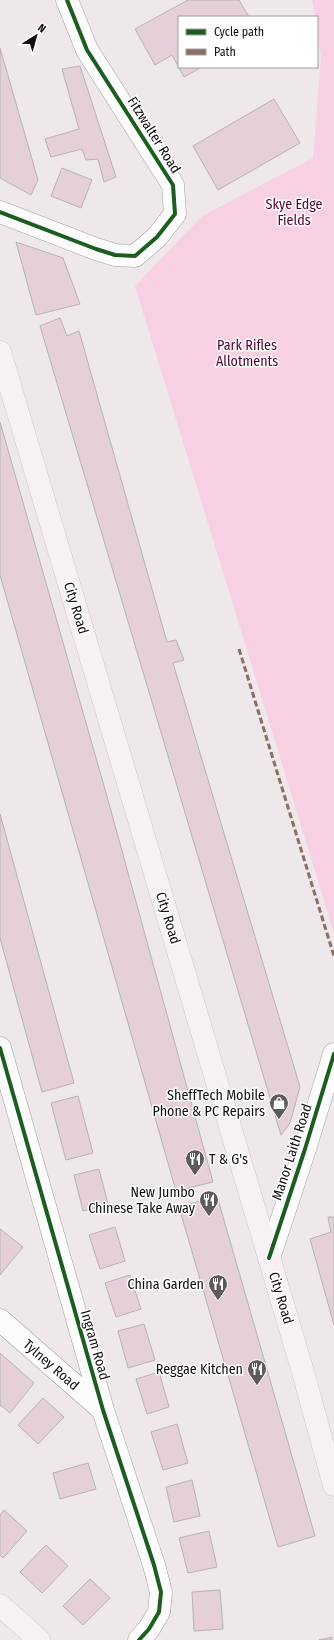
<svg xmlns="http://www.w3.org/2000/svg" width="334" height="1640" font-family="'Fira Sans Condensed',sans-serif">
  <rect width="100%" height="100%" fill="#eee8eb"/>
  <path fill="#f7d1e2" d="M312 0H334V933L135 286 202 216 313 158 321 57 317 32V17H315Z"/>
  <path fill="#e5d0da" stroke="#b7b2b5" d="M188 0H239L249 17H179V67H202L184 77 172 55 155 65 135 29Z
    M0 48 38 180 31 195 0 178Z
    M80 66 116 177 104 182 98 159 86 160 82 149 51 157 45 139 79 129 62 69Z
    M274 99 300 143 218 190 193 146Z
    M62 168 92 180 81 208 51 196Z
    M16 242 63 258 80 304 36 315Z
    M60 318 67 336 79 331 167 642 176 640 184 660 173 663 300 1087 290 1123 281 1135 40 326Z
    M0 422 108 800 213 1182 176 1191 0 575Z
    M0 814 74 1083 42 1092 0 938Z
    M78 1096 93 1153 66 1160 51 1103Z
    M99 1169 108 1204 83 1211 74 1175Z
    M217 1196 315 1536 278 1547 179 1207Z
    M328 1217H334V1325L310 1239 331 1232Z
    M115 1227 125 1261 100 1269 89 1235Z
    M0 1229 23 1247 0 1275Z
    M130 1275 141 1309 116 1317 105 1283Z
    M144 1324 155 1360 128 1368 118 1331Z
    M0 1353 34 1383 10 1413 0 1405Z
    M159 1372 169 1407 147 1414 136 1379Z
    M43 1398 64 1417 38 1444 18 1425Z
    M177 1424 188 1463 163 1470 151 1432Z
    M88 1463 96 1489 60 1499 53 1473Z
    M192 1480 200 1516 174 1522 166 1487Z
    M4 1510 27 1531 3 1558 0 1555V1515Z
    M209 1531 217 1567 188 1573 179 1538Z
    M46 1545 68 1566 42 1593 20 1572Z
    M90 1579 110 1598 83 1625 63 1606Z
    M220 1590 223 1629 194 1631 192 1592Z
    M332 1637V1640H319Z"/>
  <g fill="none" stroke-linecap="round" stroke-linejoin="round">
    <g stroke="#a39ea1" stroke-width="23">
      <path id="minor" d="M0 212 96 249 115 255 135 256 157 237 175 214 173 185 87 50 67 0
        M0 1048 103 1410 154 1565 161 1592 159 1612 149 1629 139 1640
        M269 1258 305 1149 334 1054
        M0 1320 103 1410"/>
    </g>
    <g stroke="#c9c7c8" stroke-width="23">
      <path id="major" d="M0 352 303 1372 334 1485
        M0 1605 39 1640"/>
    </g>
    <use href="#minor" stroke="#fcfcfc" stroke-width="22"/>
    <use href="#major" stroke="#f7f1f4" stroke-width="22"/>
    <path stroke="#8d6e63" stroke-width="3" stroke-dasharray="6 3" stroke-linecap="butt" d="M239 649 334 956"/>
    <g stroke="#fff" stroke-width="6">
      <path id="cycleway" d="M0 212 96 249 115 255 135 256 157 237 175 214 173 185 87 50 67 0
        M0 1048 103 1410 154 1565 161 1592 159 1612 149 1629 139 1640
        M269 1258 305 1149 334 1054"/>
    </g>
    <use href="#cycleway" stroke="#1b5e20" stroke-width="4"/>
  </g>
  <defs>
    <g id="shop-pin" transform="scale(1)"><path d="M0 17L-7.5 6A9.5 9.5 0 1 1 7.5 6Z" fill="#5e5a5c" stroke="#fff"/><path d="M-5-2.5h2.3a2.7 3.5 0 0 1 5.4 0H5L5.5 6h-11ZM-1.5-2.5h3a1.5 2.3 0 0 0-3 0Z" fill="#fff"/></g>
    <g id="restaurant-pin" transform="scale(1)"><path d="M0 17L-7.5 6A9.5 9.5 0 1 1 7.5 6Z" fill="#5e5a5c" stroke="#fff"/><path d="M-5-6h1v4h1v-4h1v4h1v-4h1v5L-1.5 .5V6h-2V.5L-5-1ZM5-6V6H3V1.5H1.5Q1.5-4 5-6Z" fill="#fff"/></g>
  </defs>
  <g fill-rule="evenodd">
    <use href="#shop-pin" x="279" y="1103"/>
    <use href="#restaurant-pin" x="195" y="1159"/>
    <use href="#restaurant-pin" x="209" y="1200"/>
    <use href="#restaurant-pin" x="218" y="1284"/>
    <use href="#restaurant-pin" x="257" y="1369"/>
  </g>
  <g text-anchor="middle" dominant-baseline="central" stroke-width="3" stroke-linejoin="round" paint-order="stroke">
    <g font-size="14" fill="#110d0f" stroke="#fff">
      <text transform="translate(154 135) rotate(58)">Fitzwalter Road</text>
      <text transform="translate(76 608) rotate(73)">City Road</text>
      <text transform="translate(168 918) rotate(73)">City Road</text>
      <text transform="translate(292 1152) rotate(-72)">Manor Laith Road</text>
      <text transform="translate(281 1298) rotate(73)">City Road</text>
      <text transform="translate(95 1345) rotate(74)">Ingram Road</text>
      <text transform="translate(51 1365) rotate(41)">Tylney Road</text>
    </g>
    <g font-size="14" fill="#510031" stroke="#fff">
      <text x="294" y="204">Skye Edge<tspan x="294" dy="16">Fields</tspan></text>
      <text x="247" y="345">Park Rifles<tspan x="247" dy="16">Allotments</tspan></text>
    </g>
    <g font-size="14" fill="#110d0f" stroke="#fff" text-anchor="end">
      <text x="265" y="1095">SheffTech Mobile<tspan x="265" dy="16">Phone &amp; PC Repairs</tspan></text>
      <text x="209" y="1159" text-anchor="start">T &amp; G's</text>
      <text x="195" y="1192">New Jumbo<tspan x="195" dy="16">Chinese Take Away</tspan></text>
      <text x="204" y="1284">China Garden</text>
      <text x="243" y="1369">Reggae Kitchen</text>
    </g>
  </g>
  <rect x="178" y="16" width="140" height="52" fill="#ffffff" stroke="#a09e9f"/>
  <rect x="186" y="29" width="20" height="6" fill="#1b5e20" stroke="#a09e9f"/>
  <text x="214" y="36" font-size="12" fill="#110d0f">Cycle path</text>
  <rect x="186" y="49" width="20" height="6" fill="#8d6e63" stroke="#a09e9f"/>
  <text x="214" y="56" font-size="12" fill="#110d0f">Path</text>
  <g transform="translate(36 36) rotate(37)" stroke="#ffffff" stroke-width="3" paint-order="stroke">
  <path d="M0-3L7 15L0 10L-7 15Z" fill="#110d0f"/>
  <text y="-6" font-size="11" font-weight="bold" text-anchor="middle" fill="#110d0f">N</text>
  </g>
</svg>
